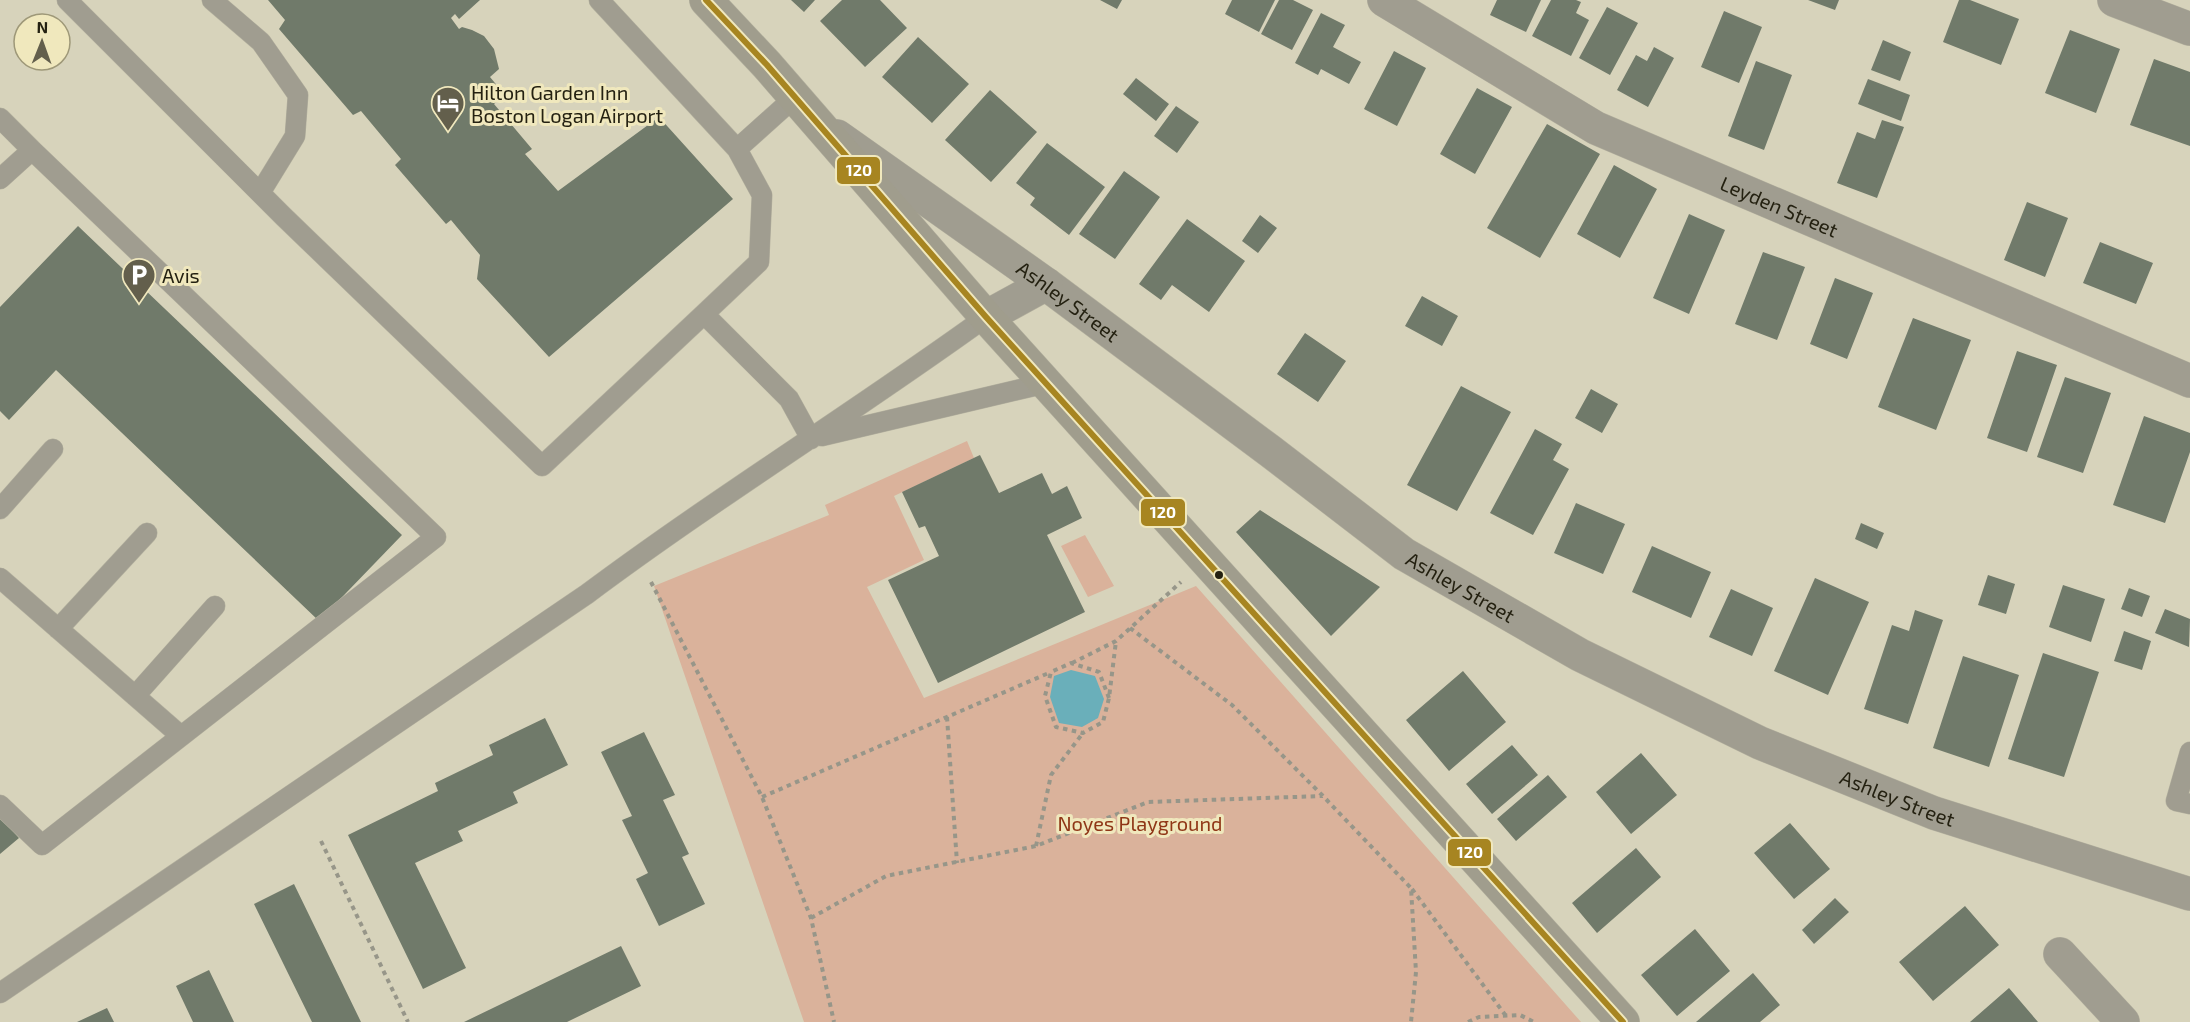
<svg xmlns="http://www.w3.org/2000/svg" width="2190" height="1022" font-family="'Exo 2',sans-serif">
  <rect width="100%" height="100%" fill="#d7d3bb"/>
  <path fill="#dab29b" d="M967 441 974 458 894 496 924 560 867 587 924 698 1196 586 1581 1022H804L654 586 829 515 825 505Z
    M1085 535 1114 586 1088 597 1061 546Z"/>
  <path fill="#6aafba" d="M1071 670 1095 676 1104 699 1098 718 1082 727 1059 723 1050 697 1054 676Z"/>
  <path fill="#707a6a" d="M268 0H480L459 19 455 14 451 18 459 29 462 27 472 30 484 36 494 49 499 69 490 77 504 94 494 104 532 149 525 154 558 191 659 117 733 199 549 357 477 279 480 255 451 220 446 224 395 165 401 159 361 111 353 115 279 29 285 20Z
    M791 0H815L804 12Z
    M842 0H880L907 28 865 67 820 21Z
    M1100 0H1122L1117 9Z
    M1232 0H1275L1259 32 1225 14Z
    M1279 0H1293L1313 10 1292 50 1261 34Z
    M1497 0H1541L1526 32 1490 15Z
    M1551 0H1576L1581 2 1576 13 1589 20 1571 56 1532 36Z
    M1808 0H1839L1835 10Z
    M1959 0H1970L2019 19 2001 65 1943 42Z
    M1607 7 1638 23 1610 75 1579 58Z
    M1724 11 1762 27 1739 83 1701 67Z
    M1321 13 1345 25 1333 47 1361 62 1349 84 1321 69 1318 75 1295 63Z
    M2070 30 2120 49 2096 113 2045 93Z
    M918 37 969 84 932 123 882 77Z
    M1883 40 1911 52 1900 81 1871 70Z
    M1654 47 1674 58 1648 107 1617 90 1636 55 1647 61Z
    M1394 51 1426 68 1397 126 1364 109Z
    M2154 59 2190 72V146L2130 125Z
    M1756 61 1792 75 1764 150 1728 136Z
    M1136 78 1169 104 1156 121 1123 94Z
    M1868 79 1910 95 1901 121 1858 104Z
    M1477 88 1512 107 1475 174 1440 154Z
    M990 90 1037 132 991 182 945 140Z
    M1176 106 1199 122 1177 153 1154 136Z
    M1882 120 1904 127 1877 198 1837 183 1857 132 1875 139Z
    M1547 124 1600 154 1540 258 1487 228Z
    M1047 143 1105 187 1069 235 1030 205 1035 198 1016 183Z
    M1614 165 1657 189 1620 258 1577 234Z
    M1124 171 1160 197 1115 259 1079 234Z
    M2027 202 2068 218 2045 277 2004 260Z
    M1689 214 1725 230 1689 314 1653 298Z
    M1260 215 1277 228 1258 253 1242 241Z
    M1187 219 1245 261 1209 312 1172 285 1161 300 1139 284Z
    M78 226 402 535 319 621 56 370 9 420 0 411V307Z
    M2100 242 2153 263 2136 304 2083 283Z
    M1763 252 1805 267 1777 340 1735 324Z
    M1835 278 1873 293 1847 359 1810 344Z
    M1422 296 1458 316 1442 346 1405 326Z
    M1913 318 1971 340 1936 430 1878 407Z
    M1305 333 1346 361 1318 402 1277 374Z
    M2017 351 2057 365 2027 452 1987 438Z
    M2065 377 2111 393 2083 473 2037 457Z
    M1461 386 1511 412 1457 511 1407 485Z
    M1591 389 1618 404 1602 433 1575 418Z
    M2144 416 2190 433V452L2165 523 2113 505Z
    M1535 429 1562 444 1553 460 1569 469 1533 535 1490 513Z
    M980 455 999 493 1042 473 1052 494 1067 486 1082 518 1047 535 1085 612 938 683 888 580 939 556 925 526 919 528 902 492Z
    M1576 503 1625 524 1603 574 1554 553Z
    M1260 510 1380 587 1331 636 1236 532Z
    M1861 523 1884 533 1877 549 1855 539Z
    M1652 546 1711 572 1691 618 1632 592Z
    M1988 575 2015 584 2006 614 1978 605Z
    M1815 578 1869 602 1828 695 1774 671Z
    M2063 585 2105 599 2091 642 2049 627Z
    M2129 588 2150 596 2142 617 2121 609Z
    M1731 589 1773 608 1752 656 1709 637Z
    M2165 609 2190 619 2189 647 2155 633Z
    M1915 610 1943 620 1908 724 1864 709 1892 625 1909 631Z
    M2124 631 2151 641 2142 670 2114 661Z
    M2043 653 2099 672 2064 777 2008 759Z
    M1963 656 2019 675 1989 767 1933 748Z
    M1463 671 1506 722 1449 771 1406 720Z
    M545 718 568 765 513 792 518 803 458 831 463 841 415 863 466 968 423 989 348 835 438 791 435 783 493 755 489 745Z
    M644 732 675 795 663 800 689 854 682 857 705 904 659 926 636 879 648 873 622 820 632 816 601 752Z
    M1512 745 1538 775 1492 814 1466 784Z
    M1641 753 1677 795 1631 834 1596 792Z
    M1548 775 1567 797 1516 841 1497 819Z
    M0 817 19 838 0 854Z
    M1790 823 1830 869 1794 899 1754 853Z
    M1636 848 1661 877 1597 933 1572 903Z
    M294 884 361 1022H312L254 904Z
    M1835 898 1849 912 1814 944 1802 930Z
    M1965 906 1999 945 1933 1001 1899 962Z
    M1695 929 1730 971 1677 1016 1641 975Z
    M621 946 641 986 567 1022H464Z
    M209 970 234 1022H193L176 986Z
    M1753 973 1780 1005 1760 1022H1696Z
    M2009 988 2038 1022H1970Z
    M107 1008 114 1022H77Z"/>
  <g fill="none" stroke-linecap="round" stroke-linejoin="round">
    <g stroke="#b4b19f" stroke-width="21">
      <path id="service" d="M67 0 284 217 542 466 704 314 789 399 811 439
        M212 0 261 42 298 95 295 136 260 193
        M599 0 737 149
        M0 118 32 150
        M0 179 32 150 436 537 42 845 0 805
        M704 314 759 262 762 195 737 149 795 97
        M822 436 1047 383
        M0 509 53 449
        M0 578 181 736
        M58 629 147 533
        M135 696 215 606
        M2190 752 2176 801 2190 804
        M0 993 587 594C717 497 855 412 986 317"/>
    </g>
    <g stroke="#b4b19f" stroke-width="34">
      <g id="minor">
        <path id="s1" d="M1384 0 1596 128 2190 381"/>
        <path d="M2114 0 2190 29"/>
        <path id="s2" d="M837 136 1046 284 1270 451 1404 554 1580 655 1760 743 1934 813 2190 894"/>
        <path d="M986 317 1046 284"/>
        <path d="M2060 954 2123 1022"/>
      </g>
    </g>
    <g stroke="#b4b19f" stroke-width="34">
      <path id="secondary" d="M706 0 767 65 986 317 1623 1022"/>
    </g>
    <path stroke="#979689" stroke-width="4" stroke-dasharray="4.5 4.5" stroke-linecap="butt" d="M651 582 762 797 811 918 834 1022
      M1130 628 1232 705 1323 796 1411 888 1416 972 1411 1022
      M1072 663 1116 641 1181 582
      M1109 698 1099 672 1071 663 1051 672 1045 696 1056 727 1083 733 1103 722 1109 698 1116 641
      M947 717 957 863
      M762 797 1051 672
      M321 841 408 1022
      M1036 846 1051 775 1083 733
      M1412 889 1506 1016
      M811 918 886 876 1036 846 1148 802 1323 796
      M1468 1022 1479 1017 1520 1015 1534 1022"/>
    <use href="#service" stroke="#a09d90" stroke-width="20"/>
    <use href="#minor" stroke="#a09d90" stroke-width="33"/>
    <use href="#secondary" stroke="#a09d8d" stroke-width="33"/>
    <g stroke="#f0e8bd" stroke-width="10">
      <path id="bus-1" d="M706 0 767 65 986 317 1623 1022"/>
    </g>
    <use href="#bus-1" stroke="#a78521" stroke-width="6"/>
  </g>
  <defs>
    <g id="hotel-pin" transform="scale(1.725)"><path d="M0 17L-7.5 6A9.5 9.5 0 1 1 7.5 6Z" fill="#635f4c" stroke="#f0e8bd"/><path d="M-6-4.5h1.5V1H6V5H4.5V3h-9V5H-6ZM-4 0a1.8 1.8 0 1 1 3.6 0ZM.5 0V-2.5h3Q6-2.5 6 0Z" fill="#fff"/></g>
    <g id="parking-pin" transform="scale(1.725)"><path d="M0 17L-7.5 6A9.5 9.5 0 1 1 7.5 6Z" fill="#635f4c" stroke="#f0e8bd"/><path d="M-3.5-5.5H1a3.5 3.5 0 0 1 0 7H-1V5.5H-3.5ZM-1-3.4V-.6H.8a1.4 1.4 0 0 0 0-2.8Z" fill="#fff"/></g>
  </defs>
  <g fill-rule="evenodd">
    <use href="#hotel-pin" x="448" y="103"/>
    <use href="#parking-pin" x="139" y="275"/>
  </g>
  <circle fill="#242111" stroke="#f0e8bd" stroke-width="2" cx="1219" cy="575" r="5"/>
  <g text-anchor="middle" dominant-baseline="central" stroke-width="6" stroke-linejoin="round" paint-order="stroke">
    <g font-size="20" fill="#242111" stroke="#f0e8bd" text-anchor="start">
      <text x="471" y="92">Hilton Garden Inn<tspan x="471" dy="23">Boston Logan Airport</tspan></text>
      <text x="162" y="275">Avis</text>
    </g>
    <g font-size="20" fill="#242111" stroke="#f0e8bd">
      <text stroke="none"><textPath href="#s1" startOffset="447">Leyden Street</textPath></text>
      <text stroke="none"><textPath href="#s2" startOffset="284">Ashley Street</textPath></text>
      <text stroke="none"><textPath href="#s2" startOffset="770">Ashley Street</textPath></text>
      <text stroke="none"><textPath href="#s2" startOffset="1256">Ashley Street</textPath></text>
    </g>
    <g font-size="20" fill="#8f3616" stroke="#f0e8bd">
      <text x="1140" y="823">Noyes Playground</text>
    </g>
  </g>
  <g stroke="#f0e8bd" stroke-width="2">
    <rect x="836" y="156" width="45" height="29" rx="6" fill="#a78521"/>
    <rect x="1140" y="498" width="46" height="29" rx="6" fill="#a78521"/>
    <rect x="1447" y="838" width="45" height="29" rx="6" fill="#a78521"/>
  </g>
  <g font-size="16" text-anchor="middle" font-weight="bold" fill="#fff">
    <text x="859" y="176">120</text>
    <text x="1163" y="518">120</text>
    <text x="1470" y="858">120</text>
  </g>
  <g transform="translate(42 42) rotate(1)"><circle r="28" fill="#f0e8bd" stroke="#9e9878" stroke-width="1.5"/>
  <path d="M0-4.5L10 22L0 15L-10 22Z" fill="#635f4c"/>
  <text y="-9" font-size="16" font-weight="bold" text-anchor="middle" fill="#242111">N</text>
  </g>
</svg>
